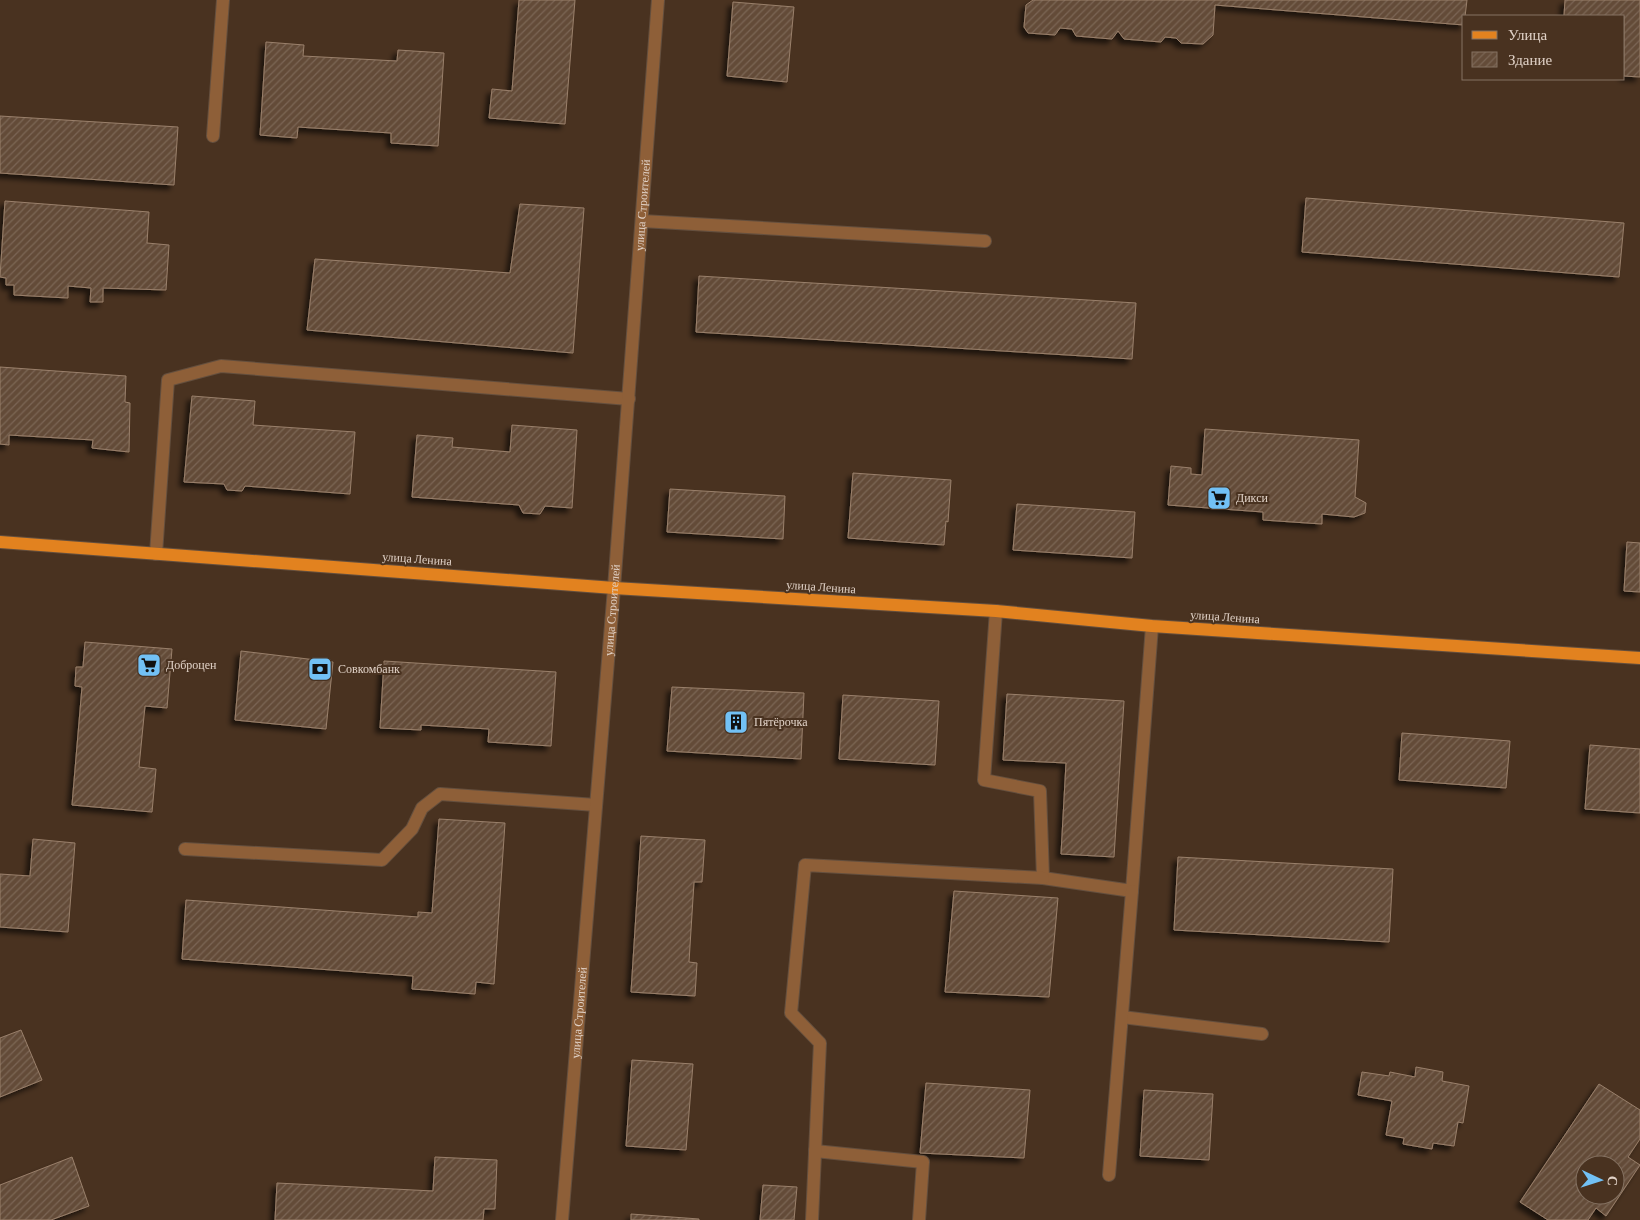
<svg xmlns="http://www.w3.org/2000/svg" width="1640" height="1220" font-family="'Crimson Pro',serif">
  <defs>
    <pattern id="building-hatch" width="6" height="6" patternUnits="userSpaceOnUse" patternTransform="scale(1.25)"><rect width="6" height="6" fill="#644c39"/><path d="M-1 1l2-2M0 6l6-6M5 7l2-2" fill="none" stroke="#7a6554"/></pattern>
    <filter id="shadow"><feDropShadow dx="-4.5" dy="4.5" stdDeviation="2.5" flood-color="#0009"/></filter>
  </defs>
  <rect width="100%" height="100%" fill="#493220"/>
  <path fill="url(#building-hatch)" stroke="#9a806b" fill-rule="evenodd" filter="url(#shadow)" d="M519 0H575L565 124 489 118 492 89 512 91Z
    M1467 0 1464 25 1215 5 1213 35 1203 44 1181 43 1176 38 1165 37 1161 42 1124 39 1118 31 1112 39 1076 36 1072 29 1060 28 1055 35 1028 33 1024 27 1026 5 1033 0Z
    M1565 0H1640V77L1624 76V16H1564Z
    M733 2 794 7 787 82 727 76Z
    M266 42 304 45 303 56 397 61 398 50 444 53 438 146 391 143V133L298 127 297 138 260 135Z
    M0 116 178 127 174 185 0 173Z
    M1306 198 1624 223 1619 277 1302 252Z
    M5 201 149 212 147 243 169 245 166 290 103 288V302H90L91 288 68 286V298L14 295V285H6V278L0 277Z
    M520 204 584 208 573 353 307 330 315 259 510 273Z
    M699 276 1136 303 1132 359 696 332Z
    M0 367 126 376 125 402 130 403 129 452 92 448 93 440 9 435V445L0 444Z
    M192 396 255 401 253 425 355 432 350 494 245 486 242 491 227 490 224 484 184 482Z
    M512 425 577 430 572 508 545 506 540 514 523 513 519 505 412 497 417 435 453 438 452 447 510 452Z
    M1205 429 1359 440 1355 497 1366 503 1365 513 1354 517 1322 514V524L1263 520V512L1168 505 1171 466 1191 468V474L1202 475Z
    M853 473 951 480 948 522 946 521 944 545 848 538Z
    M670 489 785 496 783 539 667 532Z
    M1017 504 1135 512 1132 558 1013 550Z
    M1627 542 1640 543V592L1624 591Z
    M85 642 172 649 167 708 145 706 139 767 156 769 152 812 72 805 82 687 75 686 76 667H83Z
    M241 651 333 662 326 729 235 720Z
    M384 661 556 672 551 746 488 742 489 729 421 725V730L380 728Z
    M672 687 804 693 801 759 667 751Z
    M1007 694 1124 701 1114 857 1061 854 1066 763 1003 760Z
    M843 695 939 701 935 765 839 759Z
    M1402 733 1510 741 1506 788 1399 780Z
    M1590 745 1640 749V813L1585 809Z
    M439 819 505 823 494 984 476 982 475 994 427 990 412 989 413 976 182 959 186 900 418 917V912L432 913Z
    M641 836 705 840 702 882H694L689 962 697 963 695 996 631 992Z
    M33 839 75 843 68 932 0 927V874L30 876Z
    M1178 857 1393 869 1389 942 1174 930Z
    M954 891 1058 898 1049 997 945 992Z
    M21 1030 42 1080 0 1097V1038Z
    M632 1060 693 1064 686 1150 626 1146Z
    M1416 1067 1443 1072 1442 1081 1469 1086 1463 1123 1458 1122 1454 1146 1433 1143 1432 1149 1403 1144 1404 1138 1386 1135 1392 1101 1358 1095 1362 1072 1389 1076 1390 1072 1415 1077Z
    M926 1083 1030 1090 1024 1158 920 1153Z
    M1599 1084 1640 1110V1139L1628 1157 1640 1165 1606 1216 1596 1208 1588 1220H1548L1520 1202ZM1585 1165H1615V1195H1585Z
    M1144 1090 1213 1094 1209 1160 1140 1156Z
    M72 1157 89 1206 51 1220H0V1185Z
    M435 1157 497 1160 495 1209H484L483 1220H275L277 1183 433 1191Z
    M763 1185 797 1187 794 1220H760Z
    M631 1214 699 1219V1220H631Z"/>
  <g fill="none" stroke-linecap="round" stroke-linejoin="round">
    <g stroke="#644f3e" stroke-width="14">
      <g id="minor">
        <path d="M213 136 223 0"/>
        <path d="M642 221 985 241"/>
        <path d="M156 554 168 380 221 366 629 399"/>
        <path d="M996 611 984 780 1040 791 1043 878 1132 891 1152 626"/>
        <path d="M185 849 382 860 412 829 422 808 440 794 596 805"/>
        <path d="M1122 1017 1262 1034"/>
        <path d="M815 1151 923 1162 919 1220"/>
        <path d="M1109 1175 1132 891"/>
        <path id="s1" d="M562 1220 614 588 658 0"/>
        <path d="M812 1220 820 1043 791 1013 805 865 1043 878"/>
      </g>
    </g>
    <g stroke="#644f3e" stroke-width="14">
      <path id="major" d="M0 542 614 588 996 611 1152 626 1640 658"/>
    </g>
    <use href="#minor" stroke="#8e5f38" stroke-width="12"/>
    <use href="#major" stroke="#e2821f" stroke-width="12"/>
  </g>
  <defs>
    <g id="supermarket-square" transform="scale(1.25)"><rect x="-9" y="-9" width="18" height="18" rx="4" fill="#72c1f5" stroke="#493220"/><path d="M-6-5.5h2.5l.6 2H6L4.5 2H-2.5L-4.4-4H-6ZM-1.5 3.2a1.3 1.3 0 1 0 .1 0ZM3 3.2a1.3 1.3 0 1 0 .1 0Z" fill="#111"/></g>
    <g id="bank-square" transform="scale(1.25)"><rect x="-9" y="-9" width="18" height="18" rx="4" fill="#72c1f5" stroke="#493220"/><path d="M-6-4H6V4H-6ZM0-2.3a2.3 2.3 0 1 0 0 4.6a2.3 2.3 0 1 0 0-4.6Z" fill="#111"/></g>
    <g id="building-square" transform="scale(1.25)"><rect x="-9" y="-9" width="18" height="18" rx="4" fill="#72c1f5" stroke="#493220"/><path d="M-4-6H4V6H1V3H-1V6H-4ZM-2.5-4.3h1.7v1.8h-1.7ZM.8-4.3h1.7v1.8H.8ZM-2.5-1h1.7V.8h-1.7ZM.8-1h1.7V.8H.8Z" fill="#111"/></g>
  </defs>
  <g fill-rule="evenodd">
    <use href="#supermarket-square" x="1219" y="498"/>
    <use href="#supermarket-square" x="149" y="665"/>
    <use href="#bank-square" x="320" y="669"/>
    <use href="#building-square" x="736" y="722"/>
  </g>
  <g text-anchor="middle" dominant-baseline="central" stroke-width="4" stroke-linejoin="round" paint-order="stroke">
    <g font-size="12" fill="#e0d1c6" stroke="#493220">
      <text stroke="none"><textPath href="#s1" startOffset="1018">улица Строителей</textPath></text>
      <text transform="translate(417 559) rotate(4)">улица Ленина</text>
      <text transform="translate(821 587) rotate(4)">улица Ленина</text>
      <text stroke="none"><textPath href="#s1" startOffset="612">улица Строителей</textPath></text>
      <text transform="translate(1225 617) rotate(4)">улица Ленина</text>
      <text stroke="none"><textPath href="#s1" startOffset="208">улица Строителей</textPath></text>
    </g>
    <g font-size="12" fill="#e0d1c6" stroke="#493220" text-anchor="start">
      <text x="1236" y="498">Дикси</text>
      <text x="166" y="665">Доброцен</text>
      <text x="338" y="669">Совкомбанк</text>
      <text x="754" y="722">Пятёрочка</text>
    </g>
  </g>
  <rect x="1462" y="15" width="162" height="65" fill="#493220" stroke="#857262"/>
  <rect x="1472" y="31" width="25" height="8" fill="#e2821f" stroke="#857262"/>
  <text x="1508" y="40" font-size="15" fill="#e0d1c6">Улица</text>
  <rect x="1472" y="52" width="25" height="15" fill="url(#building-hatch)" stroke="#857262"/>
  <text x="1508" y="65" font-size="15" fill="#e0d1c6">Здание</text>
  <g transform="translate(1600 1180) rotate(94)"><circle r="24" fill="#493220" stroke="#857262"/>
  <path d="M0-4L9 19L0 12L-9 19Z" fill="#72c1f5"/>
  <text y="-8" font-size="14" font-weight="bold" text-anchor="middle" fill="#e0d1c6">С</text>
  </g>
</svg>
